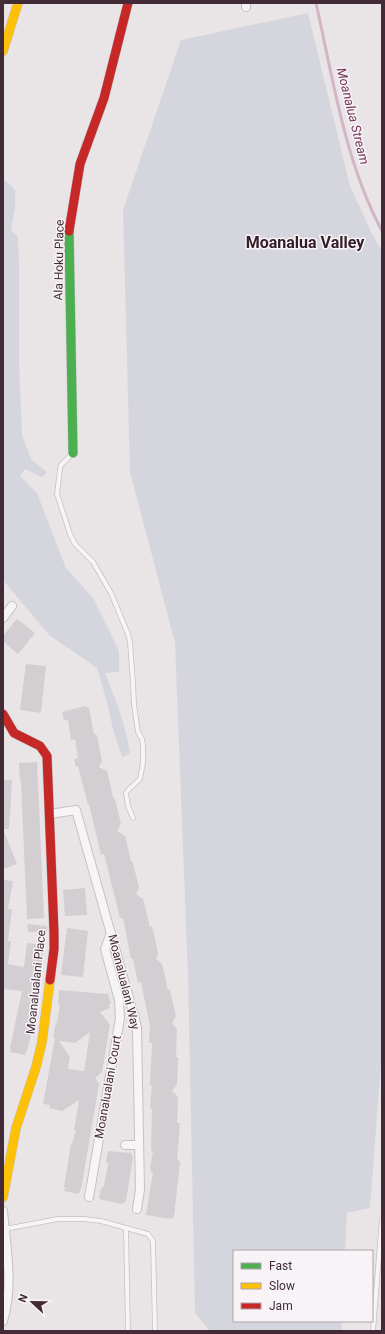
<svg xmlns="http://www.w3.org/2000/svg" width="385" height="1334" font-family="Roboto,sans-serif">
  <rect width="100%" height="100%" fill="#e9e5e7"/>
  <path fill="#d5d6dd" d="M308 13 350 186 372 234 382 251V1051L370 1208 347 1213 345 1251H234V1321H342L341 1331H210L195 1313 188 976 175 643 130 472 123 210 181 40Z
    M3 180H5L15 190V207L11 230 18 237 19 264V363L22 435 31 459 47 472 42 477 25 469 20 476 37 493 66 568 94 599 119 651V672L105 673C116 700 126 726 130 754L122 757 113 729 107 702 97 668 49 635 3 580Z"/>
  <g fill="none" stroke-linecap="round" stroke-linejoin="round">
    <path stroke="#d3b5c6" stroke-width="3" d="M316 3C333 79 345 162 382 231"/>
  </g>
  <path fill="#d3ced1" fill-rule="evenodd" d="M17 619 35 633 18 654 3 641V636Z
    M26 664 46 666 41 713 20 710Z
    M85 706 89 708 94 734 97 735 102 761 99 767 107 771 113 797 115 799 121 824 117 831 125 836 131 861 133 863 139 888 136 894 143 899 150 927 152 926 158 953 156 959 162 964 168 990H170L176 1016 172 1023 177 1030 176 1057H178L177 1085 172 1090 178 1097 177 1123H180L177 1159 180 1162 174 1217 171 1219 146 1215 153 1172H151L150 1168 153 1151H151L152 1109 150 1108 152 1085H150L152 1043H149L150 1026 141 982 138 983 133 959H131L123 918H120L104 854 101 855 89 804 88 805 78 766 76 767 74 759 78 758 75 739 71 740 68 720H64L62 712Z
    M37 762 44 918 27 919 21 781H20L19 763Z
    M3 780H12L9 829H3Z
    M3 829 17 864 3 869Z
    M3 880 13 881 8 909H12L8 941H11L8 964 24 967 27 943 44 945 36 1004 35 1008H37L27 1051H26L25 1055 10 1052 11 1048H10L22 991 3 989Z
    M85 888 87 915 65 916 63 890Z
    M27 924 47 926V932H28Z
    M67 928 88 931 83 977 61 975Z
    M59 990 108 994 111 1004H109L110 1008 100 1012 110 1025 102 1072 95 1078 99 1084 81 1190H80L79 1194 64 1191 65 1187H64L71 1144H72L76 1130H74L79 1100 62 1111 49 1108 50 1105 43 1104 55 1038H53L55 1026 57 1022 60 1005 58 1003ZM90 1032 84 1071 68 1069 70 1057 59 1041 75 1043Z
    M108 1151 131 1153 133 1157 126 1201 122 1204 99 1199 101 1189 104 1186 108 1164 106 1161Z"/>
  <g fill="none" stroke-linecap="round" stroke-linejoin="round">
    <g stroke="#c5c1c3" stroke-width="5.5">
      <path id="lane" d="M73 453 61 465 60 469 57 494 70 534 75 544 93 562 111 593 128 634 130 642 133 683 134 704 138 732 142 739 143 746V763L140 779 130 788 126 793 128 806 133 818
        M5 1229 58 1219H84L101 1221 148 1234 153 1241 155 1331
        M126 1229 128 1331
        M373 1331 382 1219"/>
    </g>
    <g stroke="#c5c1c3" stroke-width="10">
      <path id="street" d="M246 3V7
        M3 618 12 606
        M50 814 76 810 135 1019 137 1028 140 1190 137 1209
        M125 1145H139
        M89 1197 120 1018 119 1000 105 949 111 933
        M3 1211C6 1247 14 1286 3 1321"/>
    </g>
    <g stroke="#c5c1c3" stroke-width="10">
      <path id="fast" d="M69 231 73 453"/>
    </g>
    <g stroke="#c5c1c3" stroke-width="10">
      <path id="slow" d="M3 51 18 3
        M3 1197 16 1128 36 1067 42 1042 50 980"/>
    </g>
    <g stroke="#c5c1c3" stroke-width="10">
      <path id="jam" d="M69 231 80 164 104 98 128 3
        M3 714 14 733 40 746 47 756 54 932V949L50 980"/>
    </g>
    <use href="#lane" stroke="#f6f4f5" stroke-width="4"/>
    <use href="#street" stroke="#f6f4f5" stroke-width="8"/>
    <use href="#fast" stroke="#4caf50" stroke-width="9"/>
    <use href="#slow" stroke="#ffc107" stroke-width="9"/>
    <use href="#jam" stroke="#c62828" stroke-width="9"/>
  </g>
  <g text-anchor="middle" dominant-baseline="central" stroke-width="3" stroke-linejoin="round" paint-order="stroke">
    <g font-size="12" fill="#422b36" stroke="#f8f3f6">
      <text transform="translate(59 260) rotate(-89)">Ala Hoku Place</text>
      <text transform="translate(36 982) rotate(-84)">Moanalualani Place</text>
      <text transform="translate(124 982) rotate(76)">Moanalualani Way</text>
      <text transform="translate(108 1087) rotate(-80)">Moanalualani Court</text>
    </g>
    <g font-size="13" font-style="italic" fill="#753759" stroke="#f8f3f6">
      <text transform="translate(353 116) rotate(76)">Moanalua Stream</text>
    </g>
    <g font-size="16" font-weight="bold" fill="#331d27" stroke="#f8f3f6">
      <text x="305" y="242">Moanalua Valley</text>
    </g>
  </g>
  <rect width="385" height="1334" fill="none" stroke="#422b36" stroke-width="8"/>
  <rect x="233" y="1250" width="140" height="72" fill="#f8f3f6" stroke="#afa3a9"/>
  <rect x="241" y="1263" width="20" height="6" fill="#4caf50" stroke="#afa3a9"/>
  <text x="269" y="1270" font-size="12" fill="#422b36">Fast</text>
  <rect x="241" y="1283" width="20" height="6" fill="#ffc107" stroke="#afa3a9"/>
  <text x="269" y="1290" font-size="12" fill="#422b36">Slow</text>
  <rect x="241" y="1303" width="20" height="6" fill="#c62828" stroke="#afa3a9"/>
  <text x="269" y="1310" font-size="12" fill="#422b36">Jam</text>
  <g transform="translate(32 1302) rotate(292)" stroke="#f8f3f6" stroke-width="3" paint-order="stroke">
  <path d="M0-3L7 15L0 10L-7 15Z" fill="#422b36"/>
  <text y="-6" font-size="11" font-weight="bold" text-anchor="middle" fill="#422b36">N</text>
  </g>
</svg>
